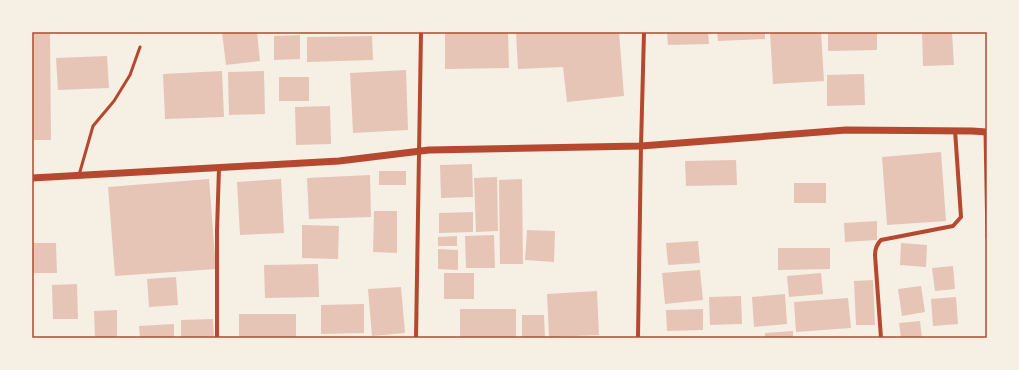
<svg xmlns="http://www.w3.org/2000/svg" width="1019" height="370" font-family="'PT Sans Narrow',sans-serif">
  <rect width="100%" height="100%" fill="#f6efe4"/>
  <path fill="#e6c5b7" d="M32 32H50L51 140H32Z
    M222 32H257L260 61 226 65Z
    M445 32H508L509 68 445 69Z
    M516 32H619L624 96 567 102 563 67 518 69Z
    M667 32H708L709 44 668 45Z
    M717 32H765V39L718 41Z
    M770 32H821L824 81 773 84Z
    M828 32H877V50L828 51Z
    M922 32H952L954 65 923 66Z
    M300 35V59L274 60V36Z
    M372 36 373 60 307 62V37Z
    M107 56 109 88 58 90 56 58Z
    M406 70 408 130 353 133 350 73Z
    M222 71 224 117 165 119 163 74Z
    M264 71 265 114 229 115 228 72Z
    M864 74 865 105 827 106V75Z
    M279 77H309V101H279Z
    M330 106 331 144 296 145 295 107Z
    M941 152 946 221 887 225 882 157Z
    M736 160 737 185 686 186 685 161Z
    M472 164 473 197 441 198 440 165Z
    M379 171H406V185H379Z
    M370 175 371 217 309 219 307 178Z
    M497 177 498 231 476 232 474 178Z
    M209 179 216 269 115 276 108 187Z
    M281 179 284 233 240 235 237 182Z
    M522 179 523 264H500L499 180Z
    M794 183H826V203H794Z
    M374 211H397V253L373 252Z
    M473 212V232L439 233V213Z
    M877 221V240L845 242 844 223Z
    M302 225 339 226 338 259 302 258Z
    M527 230 555 231 554 262 525 260Z
    M494 235 495 268H466L465 236Z
    M457 236V246H438V237Z
    M698 241 700 263 668 265 666 243Z
    M33 243H56L57 273H33Z
    M901 243 927 245 926 267 900 265Z
    M778 248H830V269L778 270Z
    M438 249 458 250V270L438 269Z
    M318 264 319 297 265 298 264 265Z
    M953 266 955 289 935 291 932 268Z
    M700 270 703 300 665 304 662 273Z
    M444 273H474V299H444Z
    M821 273 823 294 789 297 787 276Z
    M176 277 178 305 149 307 147 279Z
    M873 280 875 325H856L854 281Z
    M77 284 78 319H53L52 285Z
    M921 286 925 312 902 316 898 289Z
    M401 287 405 333 372 336 368 289Z
    M597 291 599 335 549 337 547 294Z
    M785 294 787 324 754 327 752 297Z
    M741 296 742 324 710 325 709 297Z
    M956 297 958 324 933 326 931 299Z
    M848 298 851 328 796 332 794 302Z
    M364 304V333L321 334V305Z
    M460 309H516V338H460Z
    M703 309V330L667 331 666 310Z
    M117 310V338H95L94 311Z
    M239 314H296V338H239Z
    M522 315H544L545 338H522Z
    M213 319 214 338H181V320Z
    M920 321 922 338H901L899 323Z
    M174 324V338H140L139 326Z
    M793 331V338H765V333Z"/>
  <g fill="none" stroke-linecap="round" stroke-linejoin="round">
    <path stroke="#b5482f" stroke-width="3" d="M985 132 987 238
      M79 175 93 126 114 101 130 75 140 47"/>
    <path stroke="#b5482f" stroke-width="4" d="M217 338V230L219 168
      M416 338 421 32
      M638 338 641 146 644 32
      M881 338 875 255C875 249 876 245 881 240L953 226 961 217 955 130"/>
    <path stroke="#b5482f" stroke-width="7" d="M32 178 339 161 429 150 641 146 846 130 972 131 987 132"/>
  </g>
  <rect width="1019" height="370" fill="none" stroke="#f6efe4" stroke-width="66"/>
  <rect x="33" y="33" width="953" height="304" fill="none" stroke="#b5482f" stroke-width="1.5"/>
</svg>
